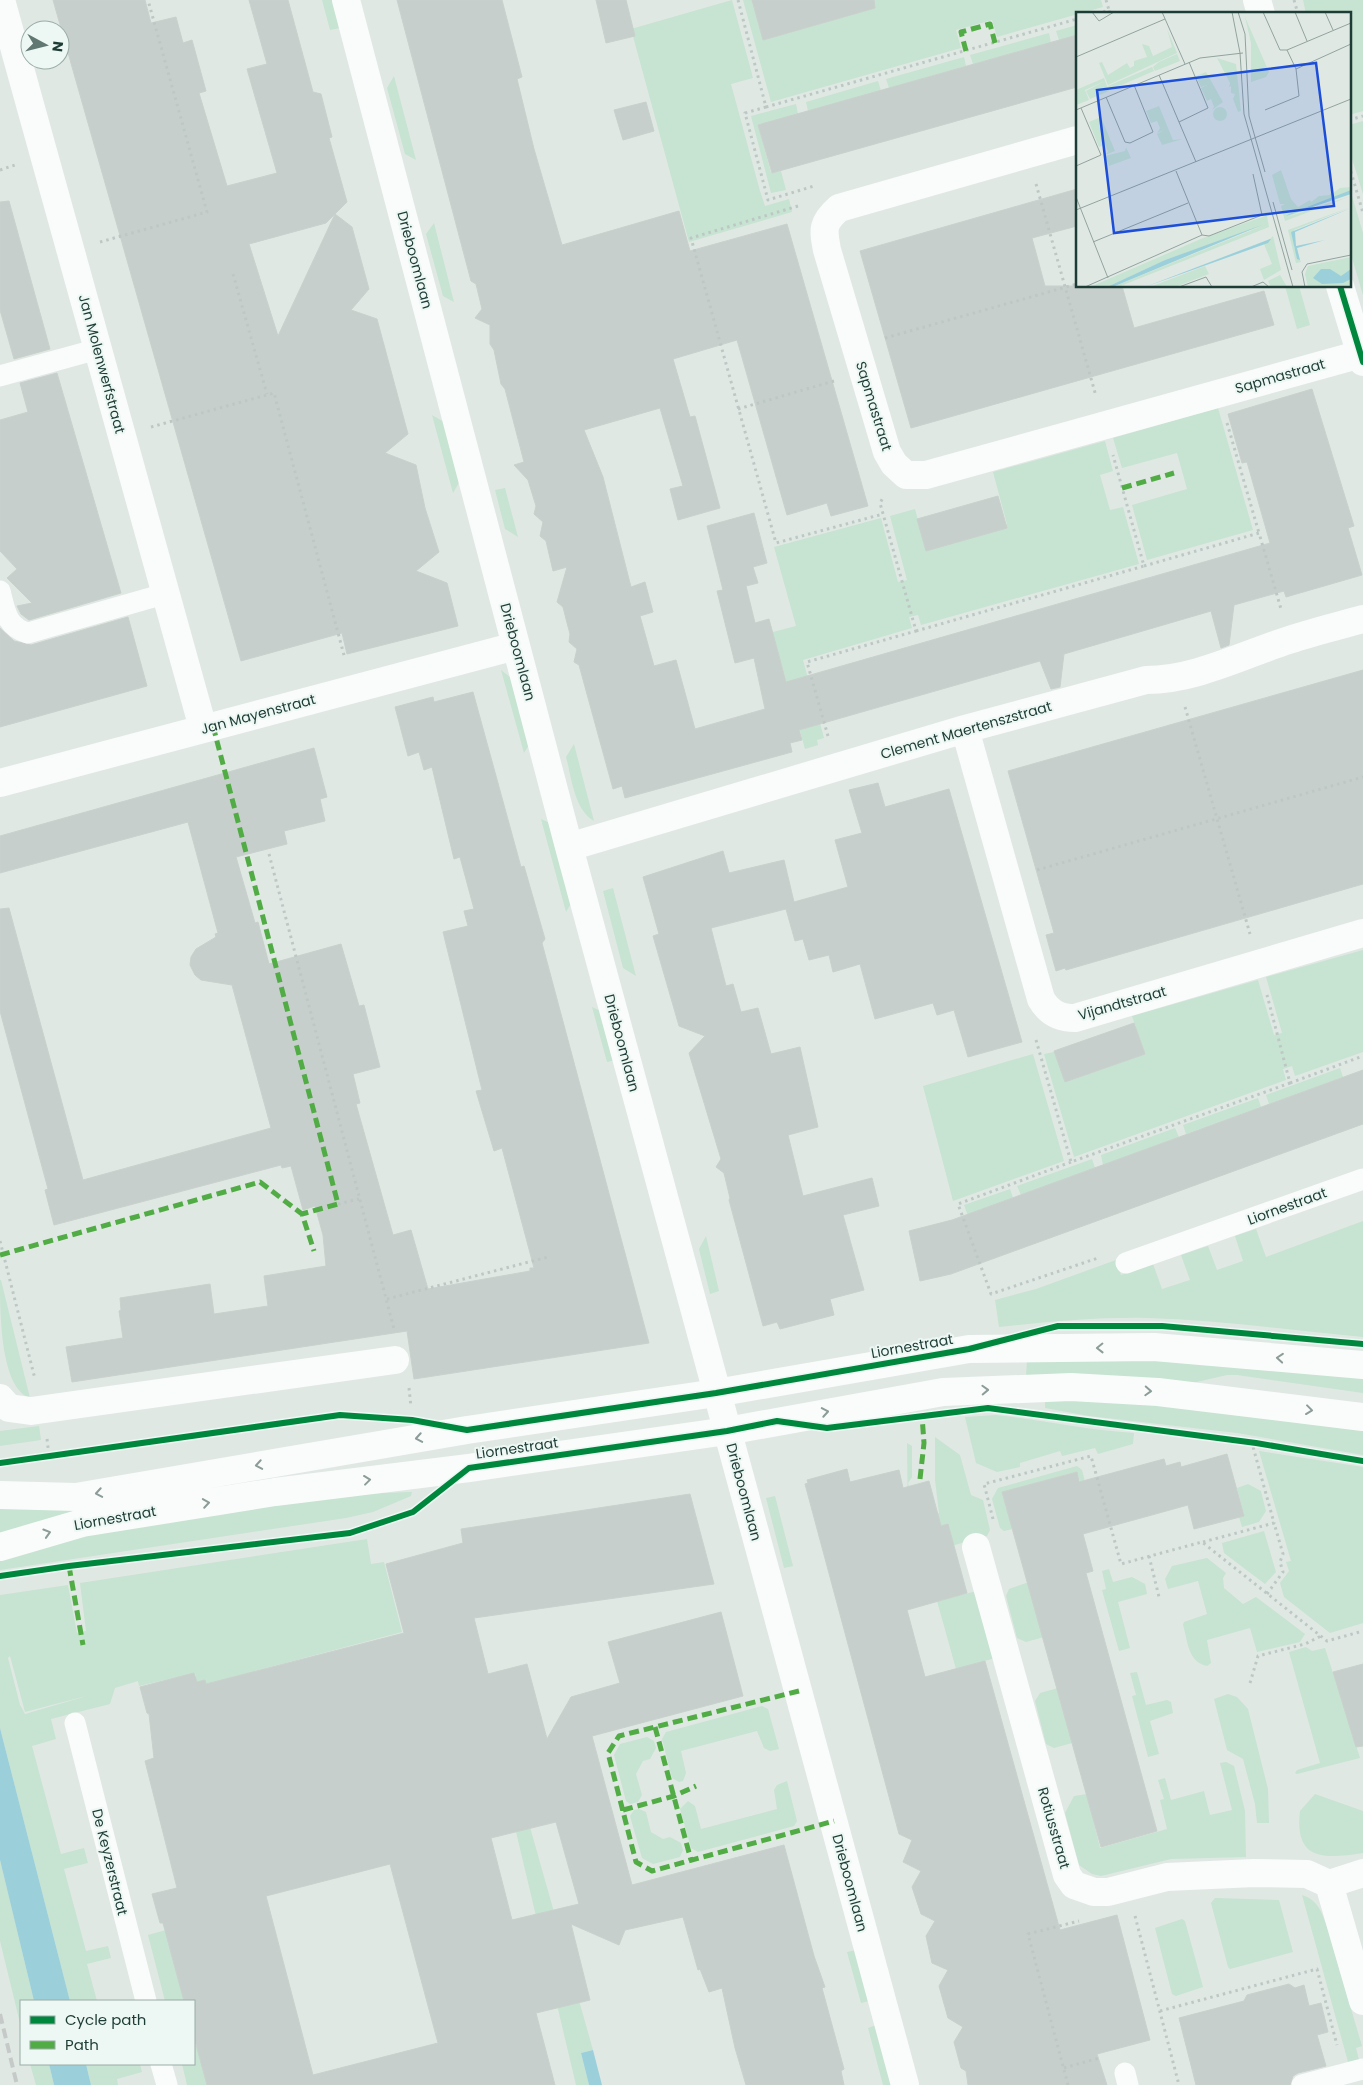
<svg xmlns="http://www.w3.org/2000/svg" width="1363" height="2085" font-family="Poppins,sans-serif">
  <rect width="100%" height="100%" fill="#e0e8e4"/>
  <path fill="#c7e3d1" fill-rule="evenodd" d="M322 0H332L340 28 330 30Z
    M732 0 753 78 731 84 760 191 765 206 789 199 792 212 689 242 631 29Z
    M743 0H1101L1103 7 997 37 992 20 956 30 961 48 771 102Z
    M1303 0H1363V111L1349 115V14H1306Z
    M1077 25V35L1059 40 1056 31Z
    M1049 33 1051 43 973 64 970 55Z
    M964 57 966 66 889 88 886 79Z
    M394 76 416 160 405 154 387 88Z
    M878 81 881 91 808 111 806 102Z
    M796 104 798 114 758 125 771 173 781 171 786 190 771 193 751 116Z
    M1363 121V194L1349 149V125Z
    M1349 186 1363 233V295L1349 248Z
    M434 223 454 302 443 296 426 234Z
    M1285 286H1299L1310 325 1297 329Z
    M1218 408 1253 530 1147 560 1132 505 1187 489 1177 453 1122 468 1113 438Z
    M432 415 444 422 460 481 453 493Z
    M1105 441 1113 471 1100 475 1110 510 1123 507 1139 564 921 625 918 615 909 617 912 628 803 660 824 738 817 740 818 745 805 749 783 669 769 633 796 626 774 547 881 518 898 582 907 580 890 516 915 509 925 547 1007 524 993 472Z
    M505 488 518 537 505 529 495 490Z
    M501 670 510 677 529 745 524 753Z
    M574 744 594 821C574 809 572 779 566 757Z
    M541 819 550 823 572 902 566 912Z
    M613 888 636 976 623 968 603 891Z
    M1363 950V1052L1295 1076 1292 1066 1283 1069 1286 1080 1074 1157 1044 1054 1054 1052 1066 1082 1145 1054 1132 1016 1258 980 1274 1035 1282 1033 1266 977Z
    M592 1007 603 1012 616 1060 607 1062Z
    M1033 1054 1064 1161 953 1201 923 1086Z
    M1340 1068 1343 1077 1269 1104 1266 1095Z
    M1258 1098 1261 1107 1186 1134 1183 1125Z
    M1175 1128 1179 1137 1103 1165 1101 1155Z
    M1092 1159 1095 1168 1021 1195 1017 1186Z
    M1010 1189 1013 1198 975 1212 971 1224 964 1205Z
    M1363 1221V1337C1291 1330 1219 1320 1147 1318 1097 1317 1048 1322 999 1327L995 1300 1036 1289 1116 1260 1121 1275 1153 1264 1162 1289 1190 1280 1181 1255 1208 1246 1217 1270 1243 1261 1235 1236 1256 1229 1266 1257Z
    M706 1236 719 1291 710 1294 699 1249Z
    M0 1280H1L30 1398C0 1388 0 1311 0 1280Z
    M1099 1356 1363 1373V1393L1237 1375H1227L1188 1384 1026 1377 1027 1360Z
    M1090 1395 1363 1428V1455L1237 1433 1089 1416 1045 1408V1396Z
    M996 1415C1042 1420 1087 1430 1134 1433L1133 1444 1098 1454 1095 1448 1062 1456 1060 1451 1020 1463V1467L997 1472 976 1463 965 1417Z
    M39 1426 41 1440 0 1446V1431Z
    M935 1437 960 1455 971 1495 983 1500 990 1530 987 1536 926 1553 908 1524 907 1443 912 1446V1477L908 1483 918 1518 939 1513 935 1480Z
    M1259 1451 1363 1467V1623L1330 1633 1284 1597 1280 1583 1289 1571 1286 1562 1291 1561Z
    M1077 1466 1082 1470 1091 1505 1088 1510 1077 1472 1002 1492 1013 1529 1004 1531 1000 1528 992 1499 998 1488Z
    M1248 1484 1261 1491 1266 1511 1259 1522 1242 1527 1239 1517 1244 1515 1237 1488Z
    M409 1492H412L411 1496 373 1512 346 1518 0 1570V1557L85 1532 338 1495Z
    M775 1496 793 1566 784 1568 766 1498Z
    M0 1508 99 1510 0 1535Z
    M1264 1531 1276 1572 1265 1584 1224 1553 1222 1543Z
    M367 1539 371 1564 384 1562 402 1632 206 1684 205 1680 197 1682 195 1673 139 1686 138 1681 115 1688 110 1704 51 1719 56 1739 32 1746 61 1854 84 1848 88 1863 64 1869 86 1951 108 1946 111 1958 87 1964 97 2001H70L0 1728V1595L68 1585 77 1633 86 1631 80 1583ZM10 1656 25 1712 90 1695 25 1714 20 1705 8 1658Z
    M1207 1558 1226 1573 1223 1578 1224 1588 1243 1604 1256 1597 1305 1634 1300 1642 1257 1652 1250 1628 1207 1640 1211 1663 1207 1666C1188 1662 1188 1642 1183 1625L1184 1622 1207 1614 1198 1581 1168 1589 1165 1579 1172 1566Z
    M1109 1569 1113 1582 1132 1577 1145 1584 1147 1594 1118 1602 1130 1648 1119 1651 1102 1590 1106 1589 1102 1571Z
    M1029 1582 1044 1637 1026 1642 1017 1638 1006 1596 1009 1589Z
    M973 1592 976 1593 995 1658 956 1669 937 1601Z
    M1306 1647 1312 1651 1325 1648 1360 1758 1297 1774 1295 1773 1297 1770 1320 1763 1289 1652Z
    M1137 1672 1146 1705 1167 1700 1171 1702 1173 1713 1150 1721 1159 1754 1148 1757 1132 1696 1136 1695 1130 1673Z
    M1058 1688 1072 1743 1054 1748 1046 1744 1035 1701 1040 1693Z
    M1228 1694 1237 1697 1248 1709 1268 1789 1269 1823H1257L1255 1804 1243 1759 1227 1750 1214 1699Z
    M762 1706 768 1709 779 1749 770 1751 764 1748 757 1731 681 1751 686 1773 683 1781 679 1782 672 1778 662 1739 666 1732Z
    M647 1737 654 1741 656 1748 650 1759 643 1761 636 1774 642 1795 638 1802 630 1804 626 1801 614 1755 620 1744Z
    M1226 1762 1234 1766 1245 1811 1246 1857 1171 1859 1101 1876 1092 1874 1079 1865 1065 1813 1074 1796 1087 1794 1100 1848 1167 1829 1160 1800 1164 1799 1158 1780 1165 1778 1171 1800 1204 1791 1210 1815 1232 1810 1220 1763Z
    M515 1774 593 2050 581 2053 589 2085H576L503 1777Z
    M787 1781 797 1821 794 1826 698 1852 691 1848 680 1809 688 1801 695 1806 701 1829 777 1809 774 1790 777 1785Z
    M1315 1794 1363 1811V1853C1324 1859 1294 1861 1300 1811Z
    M639 1809 646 1812 651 1832 663 1839 670 1837 681 1843 683 1850 680 1857 653 1864 642 1858 630 1816 634 1810Z
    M0 1860 34 2001H21V2027L0 1941Z
    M1302 1895C1317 1900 1321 1910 1326 1924L1362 2046 1356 2048 1359 2060 1348 2062Z
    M1215 1898 1279 1900 1293 1952 1230 1969 1228 1967 1211 1903Z
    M1182 1919 1185 1921 1203 1987 1176 1996 1172 1994 1155 1928Z
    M166 1930 185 2001H165L148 1935Z
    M856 1950 869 2001 861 2003 847 1952Z
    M876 2025 893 2085H883L868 2028Z
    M194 2036 207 2085H187L182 2064H194Z
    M30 2064H49L54 2085H36Z
    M86 2064H140L142 2072 117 2079 118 2085H91Z"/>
  <path fill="#9bd0db" d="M0 1728 70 2001H34L0 1860Z
    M593 2050 602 2085H589L581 2053Z
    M49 2064H86L91 2085H54Z"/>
  <path fill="#c7cfcc" stroke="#c9d1cd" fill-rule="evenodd" d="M53 0H145L151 23 176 17 183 43 192 40 206 91 199 93 227 186 277 173 247 69 267 64 249 0H288L313 92 321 94 332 137 329 138 347 202 326 223 249 244 278 336 335 214 352 227 369 289 351 310 377 319 408 434 385 453 416 465 425 508 439 552 416 571 447 583 458 626 347 654 342 633 241 661Z
    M397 0H502L522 77 517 79 534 149 562 245 679 211 690 251 787 224 868 506 831 516 827 503 787 515 737 340 673 359 690 417 695 416 720 508 678 520 670 489 683 486 660 408 584 430 603 477 631 587 645 582 653 612 640 616 654 666 676 660 695 729 765 709 754 658 735 663 717 591 723 590 707 526 754 513 767 563 753 567 758 583 746 586 755 623 769 619 786 682 1270 543 1247 462 1242 463 1228 414 1312 389 1354 526 1348 528 1362 575 1286 597 1284 591 1234 605 1229 645 1221 648 1211 611 1064 654 1060 687 1051 689 1040 661 799 730 802 740 790 743 792 752 625 798 622 786 613 789 579 665 574 662 577 649 569 642 570 634 566 619 563 607 557 602 567 567 553 571 546 541 540 536 543 522 534 514 536 506 528 480 514 465 524 462 505 389 501 384 494 350 490 344V325L475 318 482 309 476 284 471 281Z
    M596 0H626L635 36 606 43Z
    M752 0H874L875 8 763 40Z
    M1077 35V87L772 173 758 125Z
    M646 102 654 131 623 140 614 110Z
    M1077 189V226L1032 238 1045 286H1122L1134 328 1264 291 1274 325 911 428 860 251Z
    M9 201 50 349 14 359 0 310V202Z
    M57 373 121 593 29 620 21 614 17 606 32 603 7 578 17 569 0 551V420L28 412 20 383Z
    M998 496 1007 528 926 551 917 519Z
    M128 617 147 686 0 727V628L14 641 31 645Z
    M1363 670V884L1066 970 1065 968 1056 971 1046 935 1054 933 1008 771Z
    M473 692 521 867 524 866 545 939 542 943 649 1343 414 1379 407 1331 72 1382 66 1347 123 1338 119 1311 121 1310 120 1298 210 1284 214 1314 268 1306 264 1276 326 1266 323 1235 315 1206 303 1210 291 1166 282 1168 281 1165 54 1225 45 1190 48 1189 0 1011V909L9 908 83 1180 271 1128 232 985 201 980 195 975 190 965 191 957 196 949 216 937 215 934 218 933 188 822 0 873V836L314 748 327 797 320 799 325 821 284 831 287 844 236 857 255 923 258 922 269 964 341 944 359 1006 364 1005 380 1067 353 1074 360 1103 356 1104 393 1235 411 1230 428 1289 530 1271V1268H534L502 1148 494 1151 476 1091 482 1090 443 932 468 926 464 911 474 909 460 857 454 859 432 767 424 770 419 752 408 756 395 707 433 697 434 702Z
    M878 783 885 807 949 789 1022 1042 968 1057 954 1010 937 1015 933 1003 875 1019 860 964 833 972 829 955 809 960 803 939 795 941 786 909 711 928 726 986 733 984 741 1012 758 1008 771 1054 800 1047 818 1127 788 1135 803 1196 872 1178 879 1206 843 1215 864 1290 830 1299 834 1315 780 1329 777 1322 763 1326 729 1200 730 1198 724 1173 716 1167 721 1159 689 1053 705 1036 679 1026 653 936 659 934 643 877 723 851 729 873 784 860 794 902 848 887 835 840 862 833 849 790Z
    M1134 1023 1145 1054 1065 1082 1054 1051Z
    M1363 1070V1124L951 1274 920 1281 909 1231 952 1220Z
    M1227 1454 1244 1516 1194 1529 1188 1505 1083 1534 1093 1571 1086 1573 1157 1831 1101 1847 1002 1492 1077 1472 1079 1482 1164 1459 1166 1466 1180 1462 1181 1467Z
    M847 1469 850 1482 899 1470 903 1488 929 1481 941 1526 948 1524 967 1593 907 1610 925 1677 985 1661 1060 1930 1117 1915 1150 2040 1097 2054 1107 2085H968L966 2071 961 2068 954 2042 963 2027 948 2018 939 1986 948 1970 932 1963 926 1936 935 1921 921 1914 912 1887 921 1871 903 1862 912 1840 899 1834 805 1484 808 1483 807 1480Z
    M690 1494 714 1584 474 1618 488 1674 527 1664 547 1739 571 1697 620 1683 608 1642 721 1612 743 1696 592 1736 632 1885 784 1845 814 1956 825 1987 822 1988 844 2069 841 2071 844 2085H746L735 2048 722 1988 709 1992 700 1969 698 1970 683 1917 625 1930 619 1945 571 1924 590 2000 536 2013 555 2085H207L194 2037V2001H184L163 1923H160L152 1894 177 1888 145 1761 154 1758 149 1714 147 1713 140 1687 194 1673 197 1682 205 1680 206 1684 404 1633 386 1564 463 1543 461 1529ZM556 1822 579 1904 512 1920 491 1838ZM390 1864 438 2043 313 2075 266 1896Z
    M1363 1664V1746L1356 1747 1333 1672Z
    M1289 1984 1295 1988 1304 1985 1309 2006 1321 2003 1328 2032 1317 2035 1326 2066 1298 2073 1293 2076 1290 2085H1196L1179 2018 1244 2001 1247 1995Z"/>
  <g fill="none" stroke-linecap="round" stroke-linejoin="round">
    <path stroke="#bdc8c5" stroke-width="3" stroke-dasharray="2.5 4" stroke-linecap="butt" d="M738 0 766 107 745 113 768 200 814 186
      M1106 0 1109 10
      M1294 0 1298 14
      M1097 14 1109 10 1110 14
      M766 107 1077 19
      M1349 120 1363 116
      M1349 165 1363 213
      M0 170 15 165
      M1036 184 1096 396
      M798 206 691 238 776 543 883 514
      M100 242 207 212 148 0
      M233 274 267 394
      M885 338 1077 284
      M738 409 834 381
      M1227 423 1259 533
      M151 427 274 393 345 659
      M1144 566 1259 533 1281 609
      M916 631 1144 566 1113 455
      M1185 707 1250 934
      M828 736 807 662 916 631 880 503 884 496
      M269 854 394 1329
      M1037 870 1363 777
      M1036 1040 1071 1162 1290 1083 1267 995
      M1290 1083 1363 1056
      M1071 1162 958 1204 991 1294 1098 1258
      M338 1204 359 1199
      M0 1241 35 1379
      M387 1299 548 1257
      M409 1388 411 1407
      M47 1439 49 1456
      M993 1519 984 1484 1091 1456 1121 1564 1202 1542 1327 1641 1363 1631
      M1203 1542 1274 1523 1252 1443
      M1149 1556 1159 1597
      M1267 1594 1283 1572 1280 1562 1283 1554 1274 1523
      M1250 1683 1258 1656 1305 1644 1321 1636
      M1135 1916 1179 2085
      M1160 2011 1317 1969 1337 2045
      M1064 2068 1099 2058
      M1068 2085 1028 1934 1079 1921"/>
    <path stroke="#fafcfb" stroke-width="21" d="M0 376 98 349
      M0 591C5 610 6 627 28 633L164 594
      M1126 1263 1363 1179
      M75 1723 146 2001
      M161 2064 167 2085
      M1125 2073 1128 2085
      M1302 2085 1363 2069"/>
    <path stroke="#fafcfb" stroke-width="28" d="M1 0 203 728
      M346 0 569 847 905 2085
      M1077 140 839 208C822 223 823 229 827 250L887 452 894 464 906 475H926L1361 354
      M965 729 1041 999C1049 1013 1060 1018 1075 1018L1363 933
      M0 783 516 646
      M569 847 965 729 1146 680C1195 680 1242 655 1289 640 1313 632 1338 626 1363 619
      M0 1398 9 1408 31 1411 395 1360
      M976 1547 1067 1875 1074 1885 1094 1892H1108L1167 1877 1254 1873 1307 1874 1329 1884 1363 1873
      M1329 1884 1363 2001"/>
    <path stroke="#fafcfb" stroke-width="28" d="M1257 0 1261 14
      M1340 286 1363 362
      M0 1495 76 1497 467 1430 716 1393 969 1349 1154 1347 1363 1365
      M0 1547 82 1523 275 1492 469 1468 727 1431 943 1392 1071 1387 1158 1392 1363 1417"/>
    <path stroke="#c5cac9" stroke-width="4" stroke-dasharray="10 5" stroke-linecap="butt" d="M0 2014 17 2085"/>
    <path stroke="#52ac45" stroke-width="5" stroke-dasharray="10 5" stroke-linecap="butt" d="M966 51 961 32 990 24 995 43
      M1122 488 1174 473
      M213 726 338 1204 302 1214
      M0 1255 260 1182 302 1214 314 1251
      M920 1479 924 1443 922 1416
      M69 1566 83 1645
      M799 1691 619 1736 608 1753 636 1862 652 1871 834 1821
      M655 1727 691 1860
      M623 1810 674 1796 696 1786"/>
    <g stroke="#edf7f3" stroke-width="9">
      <path id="cycleway" d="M1340 286 1363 362
        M0 1463 340 1415 412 1420 467 1430 716 1393 969 1349 1058 1326H1162L1363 1344
        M0 1576 69 1566 350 1533 413 1512 469 1468 727 1431 777 1421 827 1428 988 1408 1256 1443 1363 1461"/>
    </g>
    <use href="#cycleway" stroke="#00873e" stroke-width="6"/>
  </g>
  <defs><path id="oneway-chevron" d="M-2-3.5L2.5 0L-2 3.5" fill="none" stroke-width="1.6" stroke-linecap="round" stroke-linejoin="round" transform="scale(1.25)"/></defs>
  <g stroke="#8c9c98">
    <use href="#oneway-chevron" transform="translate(1100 1348) rotate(179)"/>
    <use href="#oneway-chevron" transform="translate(1280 1358) rotate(-175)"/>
    <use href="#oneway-chevron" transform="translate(985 1390) rotate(-2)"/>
    <use href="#oneway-chevron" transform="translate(1148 1391) rotate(3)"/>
    <use href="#oneway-chevron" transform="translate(1309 1410) rotate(7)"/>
    <use href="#oneway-chevron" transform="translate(825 1412) rotate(-10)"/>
    <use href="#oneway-chevron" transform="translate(419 1438) rotate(170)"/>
    <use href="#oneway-chevron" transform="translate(259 1465) rotate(170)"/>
    <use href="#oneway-chevron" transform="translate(367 1480) rotate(-7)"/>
    <use href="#oneway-chevron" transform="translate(99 1493) rotate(170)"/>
    <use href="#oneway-chevron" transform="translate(206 1503) rotate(-9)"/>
    <use href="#oneway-chevron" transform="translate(47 1533) rotate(-17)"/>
  </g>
  <g text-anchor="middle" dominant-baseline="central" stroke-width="4" stroke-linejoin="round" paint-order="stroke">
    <g font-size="14" fill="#1d3c35" stroke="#edf7f3">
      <text transform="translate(415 260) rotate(75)">Drieboomlaan</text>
      <text transform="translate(102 364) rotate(75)">Jan Molenwerfstraat</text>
      <text transform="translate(1280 376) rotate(-16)">Sapmastraat</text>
      <text transform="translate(874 406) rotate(73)">Sapmastraat</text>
      <text transform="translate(518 652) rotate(75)">Drieboomlaan</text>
      <text transform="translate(258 714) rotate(-15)">Jan Mayenstraat</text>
      <text transform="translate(966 730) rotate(-16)">Clement Maertenszstraat</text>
      <text transform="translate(1122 1003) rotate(-16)">Vijandtstraat</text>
      <text transform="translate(622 1043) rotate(75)">Drieboomlaan</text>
      <text transform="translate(1287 1206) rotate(-20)">Liornestraat</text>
      <text transform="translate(912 1346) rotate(-10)">Liornestraat</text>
      <text transform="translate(517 1448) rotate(-8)">Liornestraat</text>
      <text transform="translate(744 1492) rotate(75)">Drieboomlaan</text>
      <text transform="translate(115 1518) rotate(-10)">Liornestraat</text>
      <text transform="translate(1054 1828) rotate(74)">Rotiusstraat</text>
      <text transform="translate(110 1862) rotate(76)">De Keyzerstraat</text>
      <text transform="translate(850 1883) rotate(75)">Drieboomlaan</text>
    </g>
  </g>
  <g transform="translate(1076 12)">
    <rect width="275" height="275" fill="#e0e8e4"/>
    <path d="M169 5 193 60 190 65 175 70V31ZM91 17 101 41 32 73 23 51 26 50 32 63 51 51 54 56 58 54V49L71 45 66 32 73 34 77 44 96 35ZM101 42 104 49 79 59 77 55 83 50ZM141 46 160 52 165 99 162 100 157 87 159 82 155 81V74L153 75 154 71ZM76 55 78 59 34 78 32 74ZM130 60 147 90 136 98 138 95 135 87 131 89 125 76 131 73 125 75 120 64ZM28 66 29 69 9 78 13 88 0 93V78ZM29 69 33 79 14 87 10 79ZM83 94 97 128 107 127 86 133 81 122 88 118 81 121 84 116 81 109 75 111 70 99ZM137 102a7 7 0 1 1 14 0a7 7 0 1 1-14 0ZM25 105 39 139 29 143 32 140 29 132 23 135 13 110ZM50 135 55 146 33 154 29 144 49 139ZM205 158 215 187 222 195 234 188 235 190 243 184 254 183 255 180 256 182 264 176 275 175V178L211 205 275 184 209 209 205 194 209 192H204L196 163ZM275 195 218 218V235L225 250 220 251 212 218ZM190 198 193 215 42 275H37L186 214 89 248 31 275H14L127 226 189 204ZM197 224 205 258 188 268 184 257 196 252 188 232ZM275 245V275H232L229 262 232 254ZM129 254 133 262 99 275H74ZM204 263 211 275H195L192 269Z" fill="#c7e3d1"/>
    <path d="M275 178V182L210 204 213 202ZM275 196 219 220 220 234 249 228 221 236 224 248 221 247 215 220ZM186 213 39 274 31 275 89 248ZM195 227 192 231 69 275 194 227ZM245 257H254L265 264 275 257V267L267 271 246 272 237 266Z" fill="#9bd0db"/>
    <path fill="none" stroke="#92a39e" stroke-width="1" d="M16 0 23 9 38 0M86 0 109 52M156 0 164 41 168 102 217 275M162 0 169 22 173 104 189 160M187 0 204 38H211M219 0 231 29M249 0 257 18M0 45 89 7M220 57 275 32M83 63 120 150M30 85 49 130 54 131 77 120 58 73M0 98 124 46 167 41M189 98 223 84 220 57 211 38 275 11M103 110 132 96 113 50M0 154 25 143 5 96M100 159 126 223M0 185 32 266M197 190 216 258M0 198 275 87M17 230 112 191M9 275 126 223 133 224 186 203 177 162M103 275 130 265 136 275M175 275 187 270 193 275M229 275 226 260 231 252 275 243"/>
    <path fill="#1d4ed8" fill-opacity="0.15" stroke="#1d4ed8" stroke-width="2.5" d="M240 51 258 194 38 221 21 78Z"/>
    <rect width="275" height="275" fill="none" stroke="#1d3c35" stroke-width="2.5"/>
  </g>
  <rect x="20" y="2000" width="175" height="65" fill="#edf7f3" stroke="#9aaca7"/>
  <rect x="30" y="2016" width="25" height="8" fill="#00873e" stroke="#9aaca7"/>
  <text x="65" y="2025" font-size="15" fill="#1d3c35">Cycle path</text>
  <rect x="30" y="2041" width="25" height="8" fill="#52ac45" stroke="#9aaca7"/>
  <text x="65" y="2050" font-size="15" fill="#1d3c35">Path</text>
  <g transform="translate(45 45) rotate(97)"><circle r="24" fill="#edf7f3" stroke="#9aaca7"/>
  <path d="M0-4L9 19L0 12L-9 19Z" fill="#617872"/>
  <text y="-8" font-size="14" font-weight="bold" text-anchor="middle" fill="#1d3c35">N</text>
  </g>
</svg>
